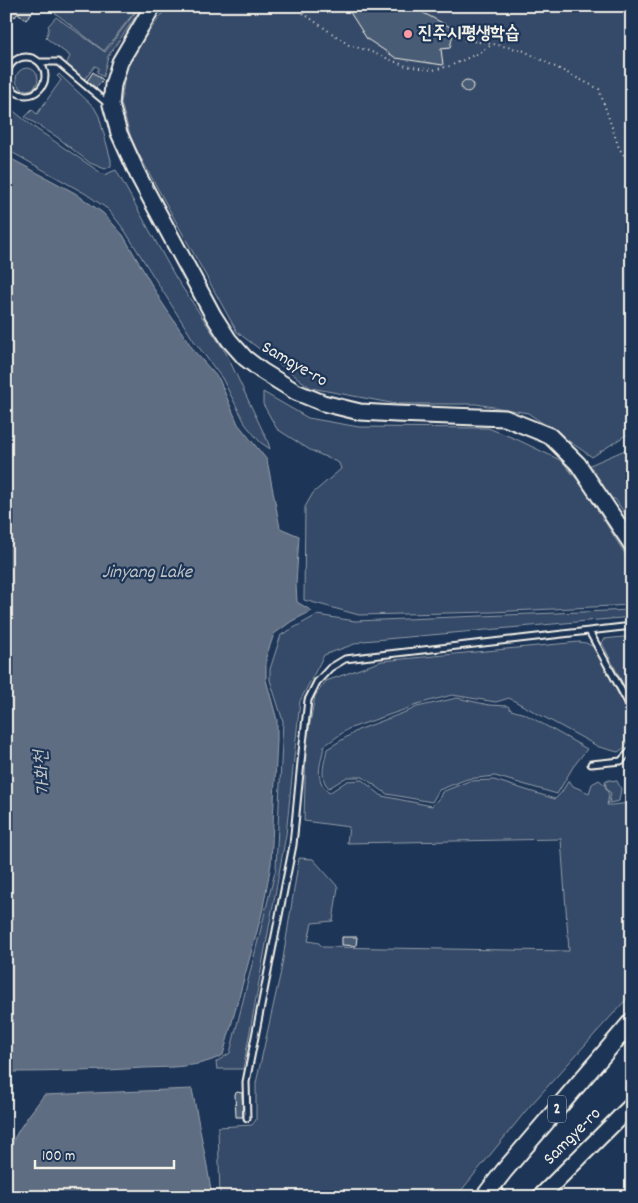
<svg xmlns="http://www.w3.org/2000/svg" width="638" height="1203" font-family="Dekko,'Poor Story',sans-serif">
  <rect width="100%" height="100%" fill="#1d3557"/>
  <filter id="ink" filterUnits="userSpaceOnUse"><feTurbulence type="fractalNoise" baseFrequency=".02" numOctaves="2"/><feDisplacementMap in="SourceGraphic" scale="10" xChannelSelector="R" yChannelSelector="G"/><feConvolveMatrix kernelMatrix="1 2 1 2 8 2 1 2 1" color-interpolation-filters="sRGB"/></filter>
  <g filter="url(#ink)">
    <path fill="#354a67" stroke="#949ea8" d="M58 6H139L104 51 54 12Z
      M140 6H143L108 56 103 77 97 72 99 68 95 66 85 79 66 65 70 56 46 38 49 28 48 26 56 17 105 52Z
      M168 6H284L289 12 285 6H632V431L592 457 528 413 476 404H396L311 388 237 332 132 142 121 103 127 61Z
      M16 79a11 11 0 1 1 22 0a11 11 0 1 1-22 0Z
      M59 74 94 107 99 116 111 160V166L105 169 90 163 57 137 25 117 32 110 37 114 61 80 57 76Z
      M6 105 35 128 104 175 116 170 176 278 226 353 268 442 270 449 260 442 246 425 222 378 194 341 125 231 109 210 86 194 6 149Z
      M263 392 308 418 359 427 488 428 516 439 562 461 584 488 632 565V605L492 612 359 615 304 600 305 507 313 493 341 469 339 463 310 450 277 429 263 404Z
      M632 447V524L615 499 609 498 590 465Z
      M632 610V617L363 641 324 655 300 701 286 835 243 1069H217L216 1062 230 1053 276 868 283 721 270 680V669L281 635 317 615 355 621Z
      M632 636V701L602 643 604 639Z
      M579 642 586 643 596 648 631 720V734L624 748 618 752 599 747 509 698 496 702 452 695 414 705 409 708 348 729 324 746C321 765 313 778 329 793L347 781 362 780 382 796 432 806 440 797 442 792 469 781 494 780 555 799 561 793 569 780 573 786 589 793 592 784 599 780 604 784 607 790 605 782 609 780 617 781 621 789 619 801 609 803 611 793 607 790 609 795 607 805H611L632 803V993L529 1107 456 1197H220L218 1127 252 1125 256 1120V1083L281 971 299 858 313 859 338 887 333 921 312 923 308 941 319 943 322 947 569 951 561 839 347 843 349 827 304 821 306 745 315 696 326 681 382 661Z
      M457 698 489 705 508 706 511 710 525 714 587 749 573 767 557 794 495 776 467 779 439 790 432 802 387 794 363 777H347L329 788C318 778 325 762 327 749L358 730 411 710 417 707Z"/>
    <path fill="#5e6d82" stroke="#9aa2ab" d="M6 156 75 193 103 213 123 235 161 301 195 352 219 379 238 424 267 460 280 528 299 536 296 584 297 602 312 611 292 621 274 634 266 657V680L277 720V740L271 864 262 913 223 1055C199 1068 171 1067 144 1068 98 1071 52 1072 6 1072Z
      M192 1089 207 1166 212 1197H8C7 1182 6 1167 9 1153 13 1133 32 1112 44 1095Z"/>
    <path fill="#485b74" stroke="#f4f1e8" d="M6 6H37L26 20 18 13 15 17 6 10Z
      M346 6H410L454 29 450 48 441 49 443 65 396 58 367 39Z
      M93 72 103 80 96 88 87 81Z
      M461 86a6 6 0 1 1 12 0a6 6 0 1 1-12 0Z
      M342 937H357L356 946 342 945Z
      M237 1092 242 1093 243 1117H236L235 1094Z"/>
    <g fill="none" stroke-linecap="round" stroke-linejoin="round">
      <g stroke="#f4f1e8" stroke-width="9">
        <path id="lane" d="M7 76a19 19 0 1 1 38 0a19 19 0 1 1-38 0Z
          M40 62H58L108 104
          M589 631 632 710
          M591 764 621 761 632 749
          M247 1118 246 1082 293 845 302 752 308 700 317 682 330 668 345 659 632 626"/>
      </g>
      <g stroke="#f4f1e8" stroke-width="14">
        <path id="street" d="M490 1189 502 1197"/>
      </g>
      <g stroke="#f4f1e8" stroke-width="19">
        <path id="secondary" d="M153 6 120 62 113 85 111 105 119 133 139 177 213 315 229 340 245 358 262 371 296 392 323 403 360 412 396 414 505 418 550 436 578 464 632 545
          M540 1197 632 1105"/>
      </g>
      <g stroke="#f4f1e8" stroke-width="20">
        <path id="primary" d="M484 1197 504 1171 632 1021"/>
      </g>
      <path stroke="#f4f1e8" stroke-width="2" stroke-dasharray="1 4" stroke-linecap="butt" d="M296 6 304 14 349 45 369 51 406 66 433 70 450 66 479 53 493 44
        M464 40 493 44 522 50 599 89 619 148 632 167"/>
      <use href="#lane" stroke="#1d3557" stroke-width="5"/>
      <use href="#street" stroke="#1d3557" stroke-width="10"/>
      <use href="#secondary" stroke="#1d3557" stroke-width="15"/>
      <use href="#primary" stroke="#1d3557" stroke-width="16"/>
    </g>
  </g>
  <circle fill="#ff9aa2" stroke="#1d3557" stroke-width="2" cx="408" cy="34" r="5"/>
  <g text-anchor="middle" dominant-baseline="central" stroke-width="4.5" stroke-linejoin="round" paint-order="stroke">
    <rect fill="#1d3557" stroke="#b4b9bc" stroke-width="1" x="548" y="1095.5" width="18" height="27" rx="4"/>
    <g font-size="16" font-weight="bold" fill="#f4f1e8">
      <text x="557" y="1109">2</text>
    </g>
    <g font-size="18" font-weight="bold" fill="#f4f1e8" stroke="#1d3557" text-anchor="start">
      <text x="418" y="34">진주시평생학습</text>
    </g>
    <g font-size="18" fill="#f4f1e8" stroke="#1d3557">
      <text transform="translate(294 365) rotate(30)">Samgye-ro</text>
      <text transform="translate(573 1137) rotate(-45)">Samgye-ro</text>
    </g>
    <g font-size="19" font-style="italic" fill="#c0c3c4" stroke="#1d3557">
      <text x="147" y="573">Jinyang Lake</text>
      <text transform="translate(44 773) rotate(-95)">가화천</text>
    </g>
  </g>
  <rect width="638" height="1203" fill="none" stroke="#1d3557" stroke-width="25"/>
  <rect x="12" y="12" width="613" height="1178" fill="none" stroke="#f4f1e8" stroke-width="2" filter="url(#ink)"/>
  <path d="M35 1160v8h139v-8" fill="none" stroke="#f4f1e8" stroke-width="2.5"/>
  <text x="42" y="1160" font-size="15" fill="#f4f1e8" stroke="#1d3557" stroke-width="4" paint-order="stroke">100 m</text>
</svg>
